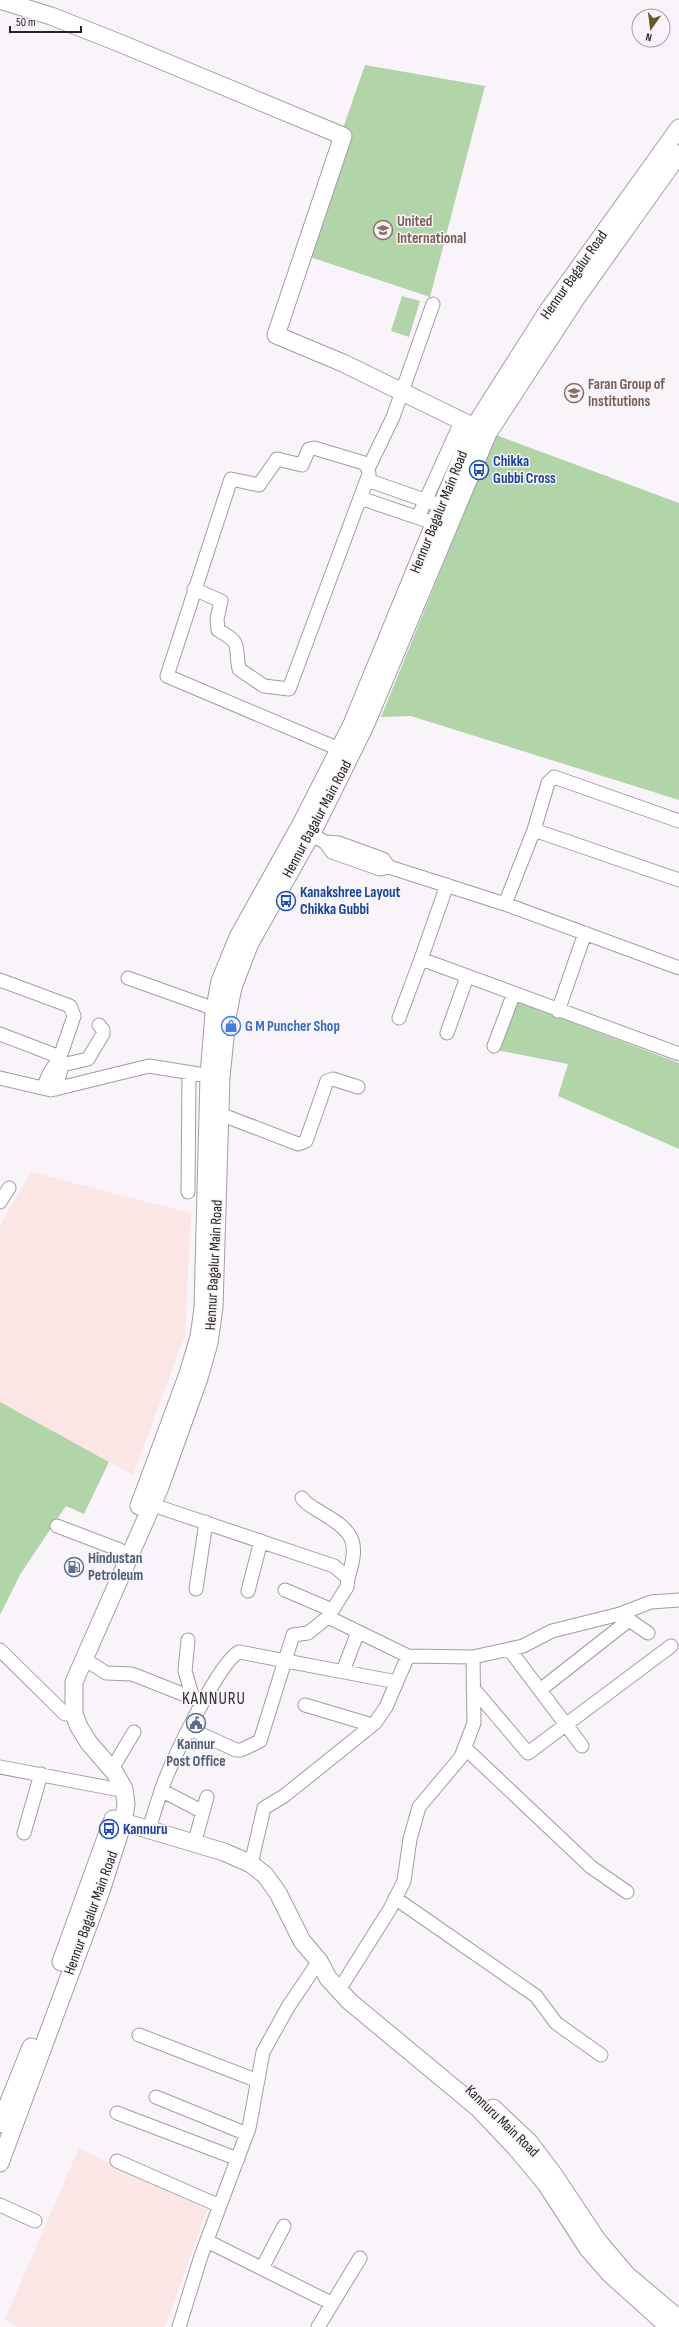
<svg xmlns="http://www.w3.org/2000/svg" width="679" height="2327" font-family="'Sofia Sans Condensed',sans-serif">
  <rect width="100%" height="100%" fill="#f9f4f9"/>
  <path fill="#fce6e5" d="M31 1172 191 1213 185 1335 133 1475 0 1402V1225Z
    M79 2148 207 2210 165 2327H17L5 2319Z"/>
  <path fill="#b1d4a8" d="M365 65 485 86 430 297 310 257 342 131Z
    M402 296 420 301 409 337 391 331Z
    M496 435 679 503V800L411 716 381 717Z
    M515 1001 679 1063V1149L558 1096 568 1064 496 1050Z
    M0 1402 109 1462 84 1514 66 1506 21 1573 0 1615Z"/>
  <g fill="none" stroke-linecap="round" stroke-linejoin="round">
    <g stroke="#a29da2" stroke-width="15">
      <path id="minor" d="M368 469 393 417 433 304
        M367 480 433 503
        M360 498 425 520
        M418 517 461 422
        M194 589 221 601 217 619 218 630C243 644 234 644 239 669L264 686 289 689 369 474 368 469 364 463 314 448 309 449 302 465 277 459 259 485 231 479 167 676 339 749
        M302 830 325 842 339 843 383 859 389 867 380 869 332 852 325 842
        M534 830 548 783 554 777 679 821
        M389 867 505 904 679 968
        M447 885 421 959 679 1054
        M505 904 534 830 679 880
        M128 978 215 1009
        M0 980 70 1006 74 1016 60 1057 0 1034
        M558 1011 585 933
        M399 1018 421 959
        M447 1033 467 977
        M494 1046 514 993
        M62 1065 88 1059 103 1034V1030L99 1025
        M0 1078 51 1090 149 1066 217 1077
        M43 1088 49 1074 60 1057 62 1065 56 1089
        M220 1114 298 1144 306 1141 327 1081 333 1079 358 1087
        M188 1192 189 1074
        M0 1202 9 1188
        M302 1498C307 1505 314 1508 322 1513 353 1531 360 1541 348 1578
        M144 1502 334 1566 348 1578 347 1587 328 1617 408 1656 473 1657
        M57 1526 120 1550
        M196 1589 206 1522
        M285 1590 332 1610
        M248 1591 261 1541
        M622 1615 648 1633
        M188 1640 185 1671 193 1698
        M509 1649 582 1746
        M0 1650 65 1714H74
        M83 1658 106 1673 132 1674 203 1702
        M343 1671 358 1632
        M473 1688 528 1753 671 1646
        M540 1690 628 1621
        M305 1705 372 1725
        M190 1729 236 1750H241L260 1741 293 1635 308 1633 328 1617
        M465 1748 591 1867 627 1892
        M0 1767 115 1789
        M112 1769 134 1732
        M161 1790 203 1812
        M149 1829C154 1813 159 1796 165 1780 175 1755 219 1662 239 1652L397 1682
        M24 1833 41 1774
        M195 1841 207 1797
        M251 1864 264 1808 284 1796 375 1723 386 1707 408 1656
        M395 1898 536 1996 556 2023 601 2055
        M344 1982 390 1909 404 1881 410 1839 419 1807 461 1757 474 1723 473 1657 523 1646 552 1631 620 1614 651 1602 679 1600
        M139 2035 258 2081
        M156 2097 247 2134
        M117 2113 238 2159
        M117 2161 220 2206
        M0 2205 35 2221
        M207 2241 331 2303
        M262 2268 284 2226
        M179 2327 201 2256 249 2128 263 2052 288 2007 319 1961
        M318 2327 360 2258"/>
    </g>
    <g stroke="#a29da2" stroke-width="19">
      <path id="major" d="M0 0 51 16 117 42 343 136 276 335 343 363 474 427
        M139 1506 188 1374 199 1337 203 1308 209 1076 214 1013 220 981 238 937 300 826 352 724 474 427 547 312 679 128
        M113 1819 224 1852 251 1864 265 1875 278 1893 302 1941 319 1961 328 1978 349 2001 478 2108 516 2148 546 2184 588 2249 610 2274 669 2327
        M61 1962 111 1824
        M493 2108 529 2142 554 2175 598 2241 627 2275 679 2319
        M0 2124 31 2047
        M0 2163 101 1891 123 1822 126 1804 124 1789 115 1773 89 1743 79 1727 74 1714V1682L160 1487 199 1378 209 1343 214 1307 221 1077 227 1018 233 987 250 943 313 831 365 726 488 433 577 297 679 154"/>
    </g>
    <use href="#minor" stroke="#fff" stroke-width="13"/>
    <use href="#major" stroke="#fff" stroke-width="17"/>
  </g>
  <defs>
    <g id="school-ring" transform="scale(1)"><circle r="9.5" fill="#f9f4f9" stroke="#8d6e63" stroke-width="1.5"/><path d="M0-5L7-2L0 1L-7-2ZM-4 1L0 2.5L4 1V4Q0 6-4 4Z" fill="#8d6e63"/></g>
    <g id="university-ring" transform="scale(1)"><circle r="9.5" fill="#f9f4f9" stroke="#8d6e63" stroke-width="1.5"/><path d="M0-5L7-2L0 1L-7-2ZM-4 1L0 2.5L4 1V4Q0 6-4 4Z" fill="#8d6e63"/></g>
    <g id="bus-ring" transform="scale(1)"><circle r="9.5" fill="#f9f4f9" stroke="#1a4fb4" stroke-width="1.5"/><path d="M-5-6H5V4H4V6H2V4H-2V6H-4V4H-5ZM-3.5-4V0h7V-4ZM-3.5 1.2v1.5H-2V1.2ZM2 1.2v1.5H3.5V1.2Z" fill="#1a4fb4"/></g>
    <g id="shop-ring" transform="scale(1)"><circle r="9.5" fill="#f9f4f9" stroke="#3f7fe0" stroke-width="1.5"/><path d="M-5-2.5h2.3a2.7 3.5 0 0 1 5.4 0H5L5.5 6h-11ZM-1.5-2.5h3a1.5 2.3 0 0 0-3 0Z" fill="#3f7fe0"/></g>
    <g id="fuel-ring" transform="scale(1)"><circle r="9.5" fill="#f9f4f9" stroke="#5c6f8a" stroke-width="1.5"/><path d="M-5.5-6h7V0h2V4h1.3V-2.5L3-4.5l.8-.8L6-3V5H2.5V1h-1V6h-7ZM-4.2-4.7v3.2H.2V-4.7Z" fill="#5c6f8a"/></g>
    <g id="civic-ring" transform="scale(1)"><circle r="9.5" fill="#f9f4f9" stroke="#5c6f8a" stroke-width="1.5"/><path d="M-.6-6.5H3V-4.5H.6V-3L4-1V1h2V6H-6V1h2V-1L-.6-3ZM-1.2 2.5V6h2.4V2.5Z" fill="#5c6f8a"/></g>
  </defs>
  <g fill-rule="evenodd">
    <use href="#school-ring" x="383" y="230"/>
    <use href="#university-ring" x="574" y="393"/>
    <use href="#bus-ring" x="479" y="470"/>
    <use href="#bus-ring" x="286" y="901"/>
    <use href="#shop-ring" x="231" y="1026"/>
    <use href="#fuel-ring" x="74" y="1567"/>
    <use href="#civic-ring" x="196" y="1723"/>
    <use href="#bus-ring" x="109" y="1829"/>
  </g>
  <g text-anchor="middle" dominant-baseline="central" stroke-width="3" stroke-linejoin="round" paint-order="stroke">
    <g font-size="15" font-weight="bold" fill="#785e54" stroke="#f9f4f9" text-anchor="start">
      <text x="397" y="221">United<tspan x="397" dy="17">International</tspan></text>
      <text x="588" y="384">Faran Group of<tspan x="588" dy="17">Institutions</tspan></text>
    </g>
    <g font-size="15" fill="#252325" stroke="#f9f4f9">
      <text transform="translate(574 275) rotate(-55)">Hennur Bagalur Road</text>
      <text transform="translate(439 512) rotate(-68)">Hennur Bagalur Main Road</text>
      <text transform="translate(317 819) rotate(-62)">Hennur Bagalur Main Road</text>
      <text transform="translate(214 1265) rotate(-87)">Hennur Bagalur Main Road</text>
      <text transform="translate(91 1913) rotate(-70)">Hennur Bagalur Main Road</text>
      <text transform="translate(502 2121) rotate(44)">Kannuru Main Road</text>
    </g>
    <g font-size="15" font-weight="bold" fill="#164399" stroke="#f9f4f9" text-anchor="start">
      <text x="493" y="461">Chikka<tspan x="493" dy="17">Gubbi Cross</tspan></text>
      <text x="300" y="892">Kanakshree Layout<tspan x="300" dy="17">Chikka Gubbi</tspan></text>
      <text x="123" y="1829">Kannuru</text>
    </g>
    <g font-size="15" font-weight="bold" fill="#366cbe" stroke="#f9f4f9" text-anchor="start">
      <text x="245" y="1026">G M Puncher Shop</text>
    </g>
    <g font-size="15" font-weight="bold" fill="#4e5e75" stroke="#f9f4f9" text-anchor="start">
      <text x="88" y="1558">Hindustan<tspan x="88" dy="17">Petroleum</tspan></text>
      <text x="196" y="1744" text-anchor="middle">Kannur<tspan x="196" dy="17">Post Office</tspan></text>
    </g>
    <g font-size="17" letter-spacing="1" fill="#302c30" stroke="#f9f4f9">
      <text x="214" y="1699">KANNURU</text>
    </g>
  </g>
  <g transform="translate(651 28) rotate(194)"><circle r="19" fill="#f9f4f9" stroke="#a4a0a4"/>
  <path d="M0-3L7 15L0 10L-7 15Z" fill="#695825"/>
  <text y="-6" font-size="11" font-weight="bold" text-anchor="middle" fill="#252325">N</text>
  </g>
  <path d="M10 26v6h71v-6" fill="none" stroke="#252325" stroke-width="2"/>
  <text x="16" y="26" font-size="12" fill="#252325" stroke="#f9f4f9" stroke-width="3" paint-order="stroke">50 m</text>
</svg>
